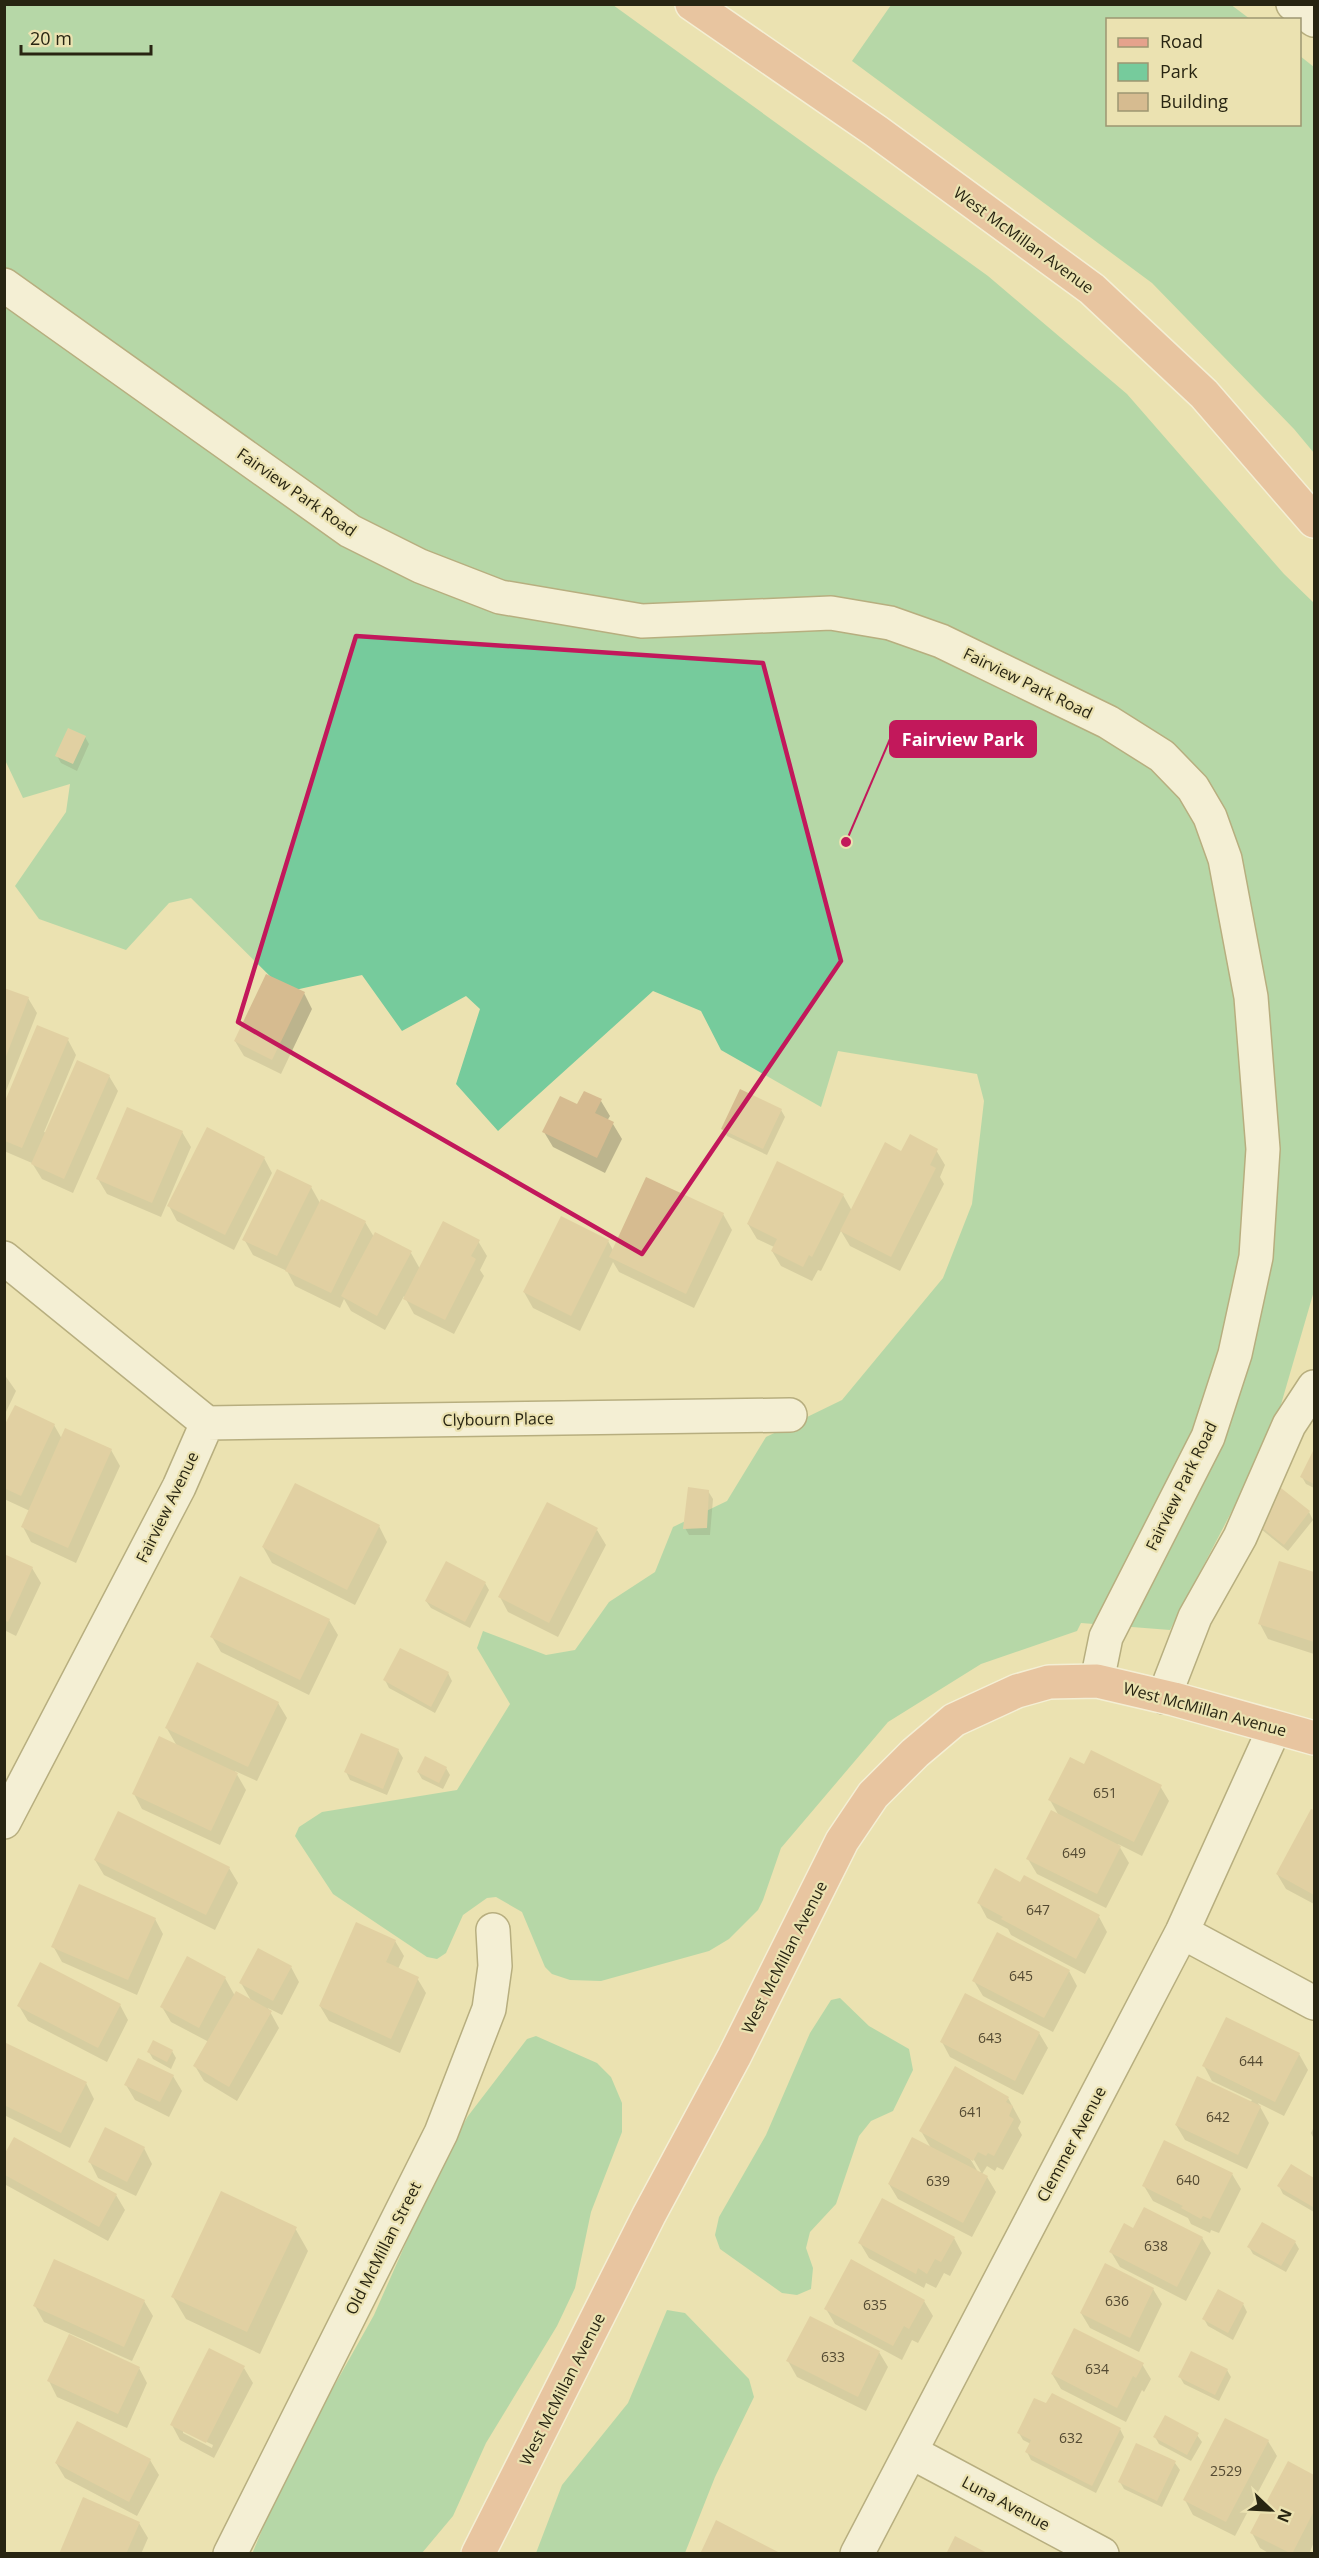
<svg xmlns="http://www.w3.org/2000/svg" width="1319" height="2558" font-family="'Open Sans',sans-serif">
  <rect width="100%" height="100%" fill="#ebe2b1"/>
  <path fill="#76cb9c" d="M1230 4 1250 19 1108 20V124H1300V56L1314 67V453L1294 429 1152 283 852 61 891 5Z
    M5 5H613L988 276 1127 394 1284 574 1314 603V1291L1273 1432 1170 1630 1081 1623 1077 1631 981 1664 888 1722 781 1848 763 1900 758 1910 729 1939 709 1951 601 1981 570 1980 552 1974 545 1967 522 1912 496 1897 487 1898 463 1915 446 1953 437 1959 427 1957 333 1894 295 1836 299 1827 322 1812 457 1790 510 1704 477 1648 483 1631 546 1655 575 1650 609 1602 655 1572 673 1527 727 1501 766 1437 842 1400 943 1278 972 1204 984 1101 977 1074 838 1051 821 1107 721 1050 701 1011 653 991 498 1131 456 1084 480 1009 466 996 402 1031 362 975 286 992 191 898 169 903 126 950 39 919 15 886 66 812 70 784 23 798 5 760Z
    M840 1998 869 2026 909 2049 913 2070 893 2111 871 2121 859 2136 836 2204 810 2232 806 2248 813 2268 811 2289 797 2295 782 2293 720 2249 715 2235 719 2217 766 2135 810 2033 831 2000Z
    M536 2036 597 2063 611 2077 622 2103V2132L591 2212 575 2288 557 2326 486 2443 453 2516 422 2553 252 2554 288 2468 374 2315 443 2159 468 2116 527 2039Z
    M667 2310 685 2313 749 2379 754 2397 715 2477 685 2553H536L562 2485 628 2403Z"/>
  <path fill="#0003" fill-rule="evenodd" d="M85 737 89 744 77 771 61 763 57 756Z
    M4 989 28 998 37 1013 4 1096Z
    M304 993 312 1009 281 1074 244 1056 235 1041Z
    M37 1027 68 1040 76 1055 44 1132 47 1133 109 1076 118 1091 73 1193 42 1179 32 1163 4 1151V1105Z
    M601 1101 610 1116 607 1121 613 1124 622 1139 605 1173 553 1147 544 1132 577 1106Z
    M781 1110 785 1117 767 1155 727 1136 723 1129Z
    M182 1132 191 1147 161 1217 107 1194 98 1179Z
    M936 1150 945 1165 940 1177 944 1184 900 1271 850 1246 841 1231 821 1271 818 1270 812 1281 781 1266 772 1251 774 1247 757 1239 748 1224 843 1195 852 1211Z
    M264 1158 272 1173 234 1250 177 1221 169 1206Z
    M647 1179 723 1214 732 1230 694 1308 619 1272 613 1262 580 1331 533 1308 524 1292 608 1241 613 1250Z
    M311 1187 320 1203 365 1222 374 1237 411 1253 420 1269 478 1241 487 1256 480 1270 484 1276 454 1334 414 1314 404 1296 385 1330 351 1311 344 1299 340 1308 295 1286 287 1271 253 1255 244 1239Z
    M4 1374 16 1391 4 1416Z
    M54 1425 62 1439 111 1450 120 1466 76 1563 31 1542 23 1527 30 1511 4 1499V1430Z
    M1314 1453V1488L1306 1484 1302 1477Z
    M708 1491 713 1499 710 1535H689L685 1528Z
    M1309 1512 1313 1520 1288 1551 1256 1525Z
    M379 1526 387 1542 355 1605 272 1563 263 1547Z
    M597 1530 606 1545 558 1637 508 1612 500 1597Z
    M4 1555 32 1568 41 1583 16 1636 4 1630Z
    M1280 1563 1314 1574V1654L1268 1639 1260 1624Z
    M485 1583 489 1590 470 1628 431 1608 426 1601Z
    M329 1620 338 1635 309 1695 221 1652 212 1637Z
    M448 1673 452 1681 435 1713 389 1688 385 1680Z
    M278 1703 287 1718 257 1781 235 1771 246 1790 220 1845 142 1809 134 1794 177 1746 166 1727Z
    M398 1750 403 1758 387 1795 350 1780 346 1772Z
    M446 1768 450 1775 443 1789 422 1779 418 1772Z
    M1160 1786 1169 1801 1142 1856 1118 1844 1129 1863 1106 1908 1037 1874 1028 1859 1059 1816 1050 1800Z
    M1312 1811 1314 1812V1904L1286 1889 1277 1874Z
    M95 1860 229 1868 238 1883 215 1930 104 1875Z
    M1021 1884 1099 1917 1107 1932 1085 1974 1011 1935 1008 1929 987 1918 979 1903Z
    M155 1919 163 1934 137 1995 62 1962 53 1946Z
    M395 1941 404 1956 398 1969 417 1978 426 1993 400 2053 329 2021 320 2006Z
    M188 1958 225 1978 235 1996 252 2002 241 1983 291 1967 299 1982 282 2015 268 2008 279 2028 237 2101 204 2081 195 2066 209 2042 171 2022 162 2007Z
    M1069 1971 1077 1986 1053 2032 983 1996 974 1981Z
    M120 2005 128 2020 107 2062 28 2021 19 2006Z
    M1039 2033 1048 2048 1023 2095 950 2057 942 2042Z
    M4 2043 86 2083 94 2099 70 2148 4 2115Z
    M172 2051 176 2058 171 2069 153 2059 149 2052Z
    M1299 2054 1308 2070 1284 2116 1258 2103 1269 2123 1247 2169 1185 2140 1176 2125 1250 2103 1252 2100 1212 2081 1204 2066Z
    M173 2076 182 2091 169 2117 135 2100 126 2085Z
    M1008 2098 1021 2122 1018 2128 1022 2135 1003 2170 997 2167 995 2171 987 2166 982 2174 987 2177 996 2192 972 2237 898 2199 889 2184 931 2148 921 2131ZM970 2153 981 2172H978L968 2155Z
    M1314 2127V2139L1311 2133Z
    M15 2139 116 2195 125 2210 108 2241 6 2185 4 2156Z
    M144 2148 152 2164 136 2196 98 2178 90 2162Z
    M1291 2166 1314 2180V2212L1283 2194 1279 2186Z
    M1232 2174 1241 2189 1219 2233 1211 2230 1210 2233 1191 2224 1188 2218 1153 2201 1144 2186Z
    M295 2228 308 2251 260 2354 186 2319 173 2297Z
    M1134 2230 1202 2238 1211 2253 1186 2301 1120 2267 1111 2252Z
    M954 2238 962 2253 950 2276 944 2273 936 2288 926 2283 924 2288 869 2258 860 2243Z
    M1295 2242 1299 2249 1286 2272 1253 2254 1249 2247Z
    M1153 2289 1162 2304 1139 2352 1090 2328 1081 2313Z
    M144 2301 153 2316 132 2361 44 2322 35 2306Z
    M924 2301 933 2316 918 2343 912 2340 902 2360 835 2324 826 2309Z
    M1243 2304 1247 2312 1233 2340 1208 2326 1204 2319Z
    M879 2352 888 2367 866 2411 797 2377 788 2361Z
    M1142 2364 1151 2379 1144 2392 1142 2390 1126 2422 1061 2389 1052 2374Z
    M139 2368 147 2383 127 2428 57 2397 49 2381Z
    M244 2368 253 2383 214 2458 180 2440 172 2425ZM183 2430 213 2445 212 2448 183 2433Z
    M1227 2370 1231 2377 1219 2401 1184 2384 1180 2377Z
    M1120 2429 1124 2437 1096 2493 1031 2460 1027 2452 1031 2444 1023 2440 1019 2433Z
    M1197 2435 1202 2442 1191 2461 1159 2444 1155 2437Z
    M1268 2441 1277 2456 1235 2536 1193 2515 1185 2500Z
    M1137 2445 1175 2463 1180 2470 1162 2507 1124 2489 1120 2482Z
    M150 2460 159 2475 137 2516 65 2478 56 2463Z
    M1289 2463 1314 2476V2542L1309 2554H1270L1260 2548 1252 2533Z
    M139 2523 148 2538 141 2554H60Z"/>
  <path fill="#d6bb90" d="M68 728 86 736 73 764 55 756Z
    M266 974 305 992 272 1060 234 1041Z
    M4 988 29 997 5 1059H4Z
    M37 1025 69 1038 22 1148 5 1141V1101Z
    M77 1060 110 1075 64 1179 31 1164Z
    M740 1089 782 1109 763 1149 721 1129Z
    M584 1091 602 1099 595 1113 614 1122 597 1158 542 1132 560 1096 577 1104Z
    M127 1107 183 1131 152 1203 96 1179Z
    M207 1127 265 1157 225 1235 167 1206Z
    M910 1134 938 1149 930 1165 936 1168 891 1257 840 1231 885 1142 901 1151Z
    M777 1161 844 1194 812 1257 809 1255 803 1267 771 1251 777 1239 747 1224Z
    M277 1169 312 1186 277 1256 242 1240Z
    M646 1177 724 1213 686 1294 609 1257Z
    M321 1199 366 1221 331 1293 285 1271Z
    M561 1216 609 1240 571 1316 523 1292Z
    M443 1221 480 1240 471 1256 476 1259 445 1320 403 1299Z
    M375 1232 412 1251 377 1316 341 1296Z
    M15 1405 55 1424 21 1496 4 1488V1426Z
    M65 1428 112 1449 68 1548 21 1527Z
    M1314 1449V1484L1300 1477Z
    M295 1483 380 1525 347 1590 262 1547Z
    M1276 1484 1310 1511 1284 1545 1250 1518Z
    M688 1487 709 1490 707 1528 683 1529Z
    M547 1502 598 1528 549 1623 498 1597Z
    M4 1554 33 1567 8 1622 4 1620Z
    M446 1561 486 1582 465 1622 425 1601Z
    M1279 1561 1314 1572V1642L1258 1624Z
    M240 1576 330 1619 300 1680 210 1637Z
    M400 1648 449 1672 431 1707 383 1680Z
    M197 1662 279 1702 248 1767 165 1728Z
    M361 1733 399 1749 383 1789 344 1772Z
    M159 1736 238 1773 211 1831 132 1794Z
    M1091 1750 1162 1785 1134 1842 1048 1800 1070 1757 1084 1764Z
    M425 1756 447 1767 439 1783 417 1772Z
    M1311 1809 1314 1810V1895L1276 1874Z
    M1051 1810 1121 1846 1097 1894 1026 1859Z
    M118 1811 230 1867 206 1915 94 1860Z
    M995 1868 1020 1882 1024 1875 1100 1915 1076 1959 1001 1919 1003 1917 977 1903Z
    M79 1884 156 1918 128 1980 51 1947Z
    M356 1922 396 1940 386 1962 419 1977 391 2039 319 2006Z
    M997 1932 1070 1970 1044 2018 972 1981Z
    M258 1948 292 1966 273 2001 239 1983Z
    M187 1956 226 1977 199 2028 160 2007Z
    M40 1962 121 2004 98 2048 17 2006Z
    M236 1991 272 2011 229 2087 193 2066Z
    M965 1993 1040 2032 1015 2081 940 2042Z
    M1226 2017 1300 2053 1275 2102 1202 2066Z
    M153 2040 173 2050 167 2062 147 2052Z
    M4 2042 87 2082 61 2133 4 2105Z
    M138 2058 174 2075 160 2102 124 2085Z
    M955 2066 1009 2097 1006 2102 1013 2106 1009 2116 1014 2119 994 2156 988 2153 986 2156 978 2152 973 2161 919 2131Z
    M1197 2076 1261 2106 1238 2155 1175 2125Z
    M105 2127 145 2147 127 2182 88 2162Z
    M14 2137 117 2194 99 2227 5 2175V2153Z
    M912 2137 988 2176 963 2223 888 2184Z
    M1164 2140 1233 2173 1210 2219 1203 2216 1201 2219 1181 2208 1183 2206 1142 2186Z
    M1291 2164 1314 2178 1313 2207 1277 2186Z
    M221 2191 297 2227 247 2332 171 2297Z
    M882 2198 955 2237 941 2262 935 2259 927 2274 918 2268 916 2274 858 2243Z
    M1144 2207 1203 2237 1177 2287 1109 2252 1124 2223 1133 2228Z
    M1262 2222 1296 2241 1281 2266 1247 2247Z
    M54 2259 145 2300 124 2347 33 2306Z
    M851 2259 925 2300 909 2329 904 2326 893 2346 824 2309Z
    M1105 2263 1154 2288 1130 2338 1080 2313Z
    M1218 2289 1244 2303 1228 2333 1202 2319Z
    M810 2316 880 2351 858 2397 786 2361Z
    M1074 2328 1144 2363 1136 2378 1133 2376 1117 2408 1051 2374Z
    M69 2334 140 2367 118 2414 47 2381Z
    M209 2348 245 2366 206 2443 170 2425Z
    M1191 2351 1228 2369 1215 2395 1178 2377Z
    M1052 2393 1121 2428 1092 2486 1025 2452 1031 2440 1017 2433 1034 2398 1046 2403Z
    M1165 2415 1199 2433 1187 2455 1153 2437Z
    M1225 2418 1269 2440 1226 2522 1183 2500Z
    M77 2421 151 2459 129 2502 55 2463Z
    M1136 2443 1176 2461 1157 2501 1118 2482Z
    M1288 2461 1314 2475V2511L1292 2554 1250 2533Z
    M83 2497 140 2522 126 2554H59Z
    M716 2520 782 2554H700Z
    M955 2536 989 2554H946Z"/>
  <g fill="none" stroke-linecap="round" stroke-linejoin="round">
    <g stroke="#797043" stroke-width="36">
      <path id="minor" d="M1293 4 1314 20
        M4 285 350 531 420 566 500 597 642 621 831 613 890 623 941 641 1108 722 1162 756 1193 788 1210 817 1225 859 1251 997 1263 1149 1256 1257 1235 1354 1208 1437 1106 1637 1097 1681
        M4 1258 207 1423 179 1487 4 1822
        M207 1423 790 1415
        M1164 1697 1195 1617 1240 1537 1289 1425 1314 1387
        M1182 1932 1314 2003
        M911 2452 1102 2554
        M230 2554 441 2133 489 2009 495 1966 493 1930
        M857 2554 1182 1932 1274 1729"/>
    </g>
    <g stroke="#fff" stroke-width="36">
      <path id="major" d="M692 4 876 131 1092 289 1204 394 1314 521
        M478 2554 649 2215 734 2057 842 1841 873 1795 915 1753 954 1720 1017 1691 1049 1682 1097 1681 1174 1699 1314 1738"/>
    </g>
    <use href="#minor" stroke="#fff" stroke-width="33"/>
    <use href="#major" stroke="#e5a28c" stroke-width="33"/>
  </g>
  <path d="M0 0H1319V2558H0ZM356 636 763 663 841 961 642 1254 238 1022Z" fill="#ebe2b1" fill-opacity=".55" fill-rule="evenodd"/>
  <path fill="none" stroke="#c2185b" stroke-width="4.5" stroke-linejoin="round" d="M356 636 763 663 841 961 642 1254 238 1022Z"/>
  <g text-anchor="middle" dominant-baseline="central" stroke-width="4.5" stroke-linejoin="round" paint-order="stroke">
    <g font-size="14" fill="#544a32">
      <text x="1105" y="1792">651</text>
      <text x="1074" y="1852">649</text>
      <text x="1038" y="1909">647</text>
      <text x="1021" y="1975">645</text>
      <text x="990" y="2037">643</text>
      <text x="1251" y="2060">644</text>
      <text x="971" y="2111">641</text>
      <text x="1218" y="2116">642</text>
      <text x="1188" y="2179">640</text>
      <text x="938" y="2180">639</text>
      <text x="1156" y="2245">638</text>
      <text x="1117" y="2300">636</text>
      <text x="875" y="2304">635</text>
      <text x="833" y="2356">633</text>
      <text x="1097" y="2368">634</text>
      <text x="1071" y="2437">632</text>
      <text x="1226" y="2470">2529</text>
    </g>
    <g font-size="16" fill="#282512" stroke="#ebe2b1">
      <text transform="translate(1024 240) rotate(36)">West McMillan Avenue</text>
      <text transform="translate(297 492) rotate(35)">Fairview Park Road</text>
      <text transform="translate(1028 683) rotate(26)">Fairview Park Road</text>
      <text transform="translate(498 1419) rotate(-1)">Clybourn Place</text>
      <text transform="translate(1181 1486) rotate(-64)">Fairview Park Road</text>
      <text transform="translate(167 1507) rotate(-64)">Fairview Avenue</text>
      <text transform="translate(1205 1709) rotate(15)">West McMillan Avenue</text>
      <text transform="translate(784 1957) rotate(-63)">West McMillan Avenue</text>
      <text transform="translate(1071 2144) rotate(-62)">Clemmer Avenue</text>
      <text transform="translate(383 2248) rotate(-63)">Old McMillan Street</text>
      <text transform="translate(562 2389) rotate(-63)">West McMillan Avenue</text>
      <text transform="translate(1006 2503) rotate(28)">Luna Avenue</text>
    </g>
  </g>
  <path fill="none" stroke="#c2185b" stroke-width="2" d="M846 842L890 739"/>
  <circle fill="#c2185b" stroke="#ebe2b1" stroke-width="2" cx="846" cy="842" r="6"/>
  <rect fill="#c2185b" stroke="#c2185b" stroke-width="2" x="890" y="721" width="146" height="36" rx="6"/>
  <g font-size="18" text-anchor="middle" font-weight="bold" fill="#fff">
    <text x="963" y="746">Fairview Park</text>
  </g>
  <rect width="1319" height="2558" fill="none" stroke="#282512" stroke-width="12"/>
  <rect x="1106" y="18" width="195" height="108" fill="#ebe2b1" stroke="#9d9671" stroke-width="1.5"/>
  <rect x="1118" y="38" width="30" height="9" fill="#e5a28c" stroke="#9d9671" stroke-width="1.5"/>
  <text x="1160" y="48" font-size="18" fill="#282512">Road</text>
  <rect x="1118" y="63" width="30" height="18" fill="#76cb9c" stroke="#9d9671" stroke-width="1.5"/>
  <text x="1160" y="78" font-size="18" fill="#282512">Park</text>
  <rect x="1118" y="93" width="30" height="18" fill="#d6bb90" stroke="#9d9671" stroke-width="1.5"/>
  <text x="1160" y="108" font-size="18" fill="#282512">Building</text>
  <g transform="translate(1271 2510) rotate(113)" stroke="#ebe2b1" stroke-width="4.5" paint-order="stroke">
  <path d="M0-4.5L10 22L0 15L-10 22Z" fill="#282512"/>
  <text y="-9" font-size="16" font-weight="bold" text-anchor="middle" fill="#282512">N</text>
  </g>
  <path d="M21 45v9h130v-9" fill="none" stroke="#282512" stroke-width="3"/>
  <text x="30" y="45" font-size="18" fill="#282512" stroke="#ebe2b1" stroke-width="4.5" paint-order="stroke">20 m</text>
</svg>
